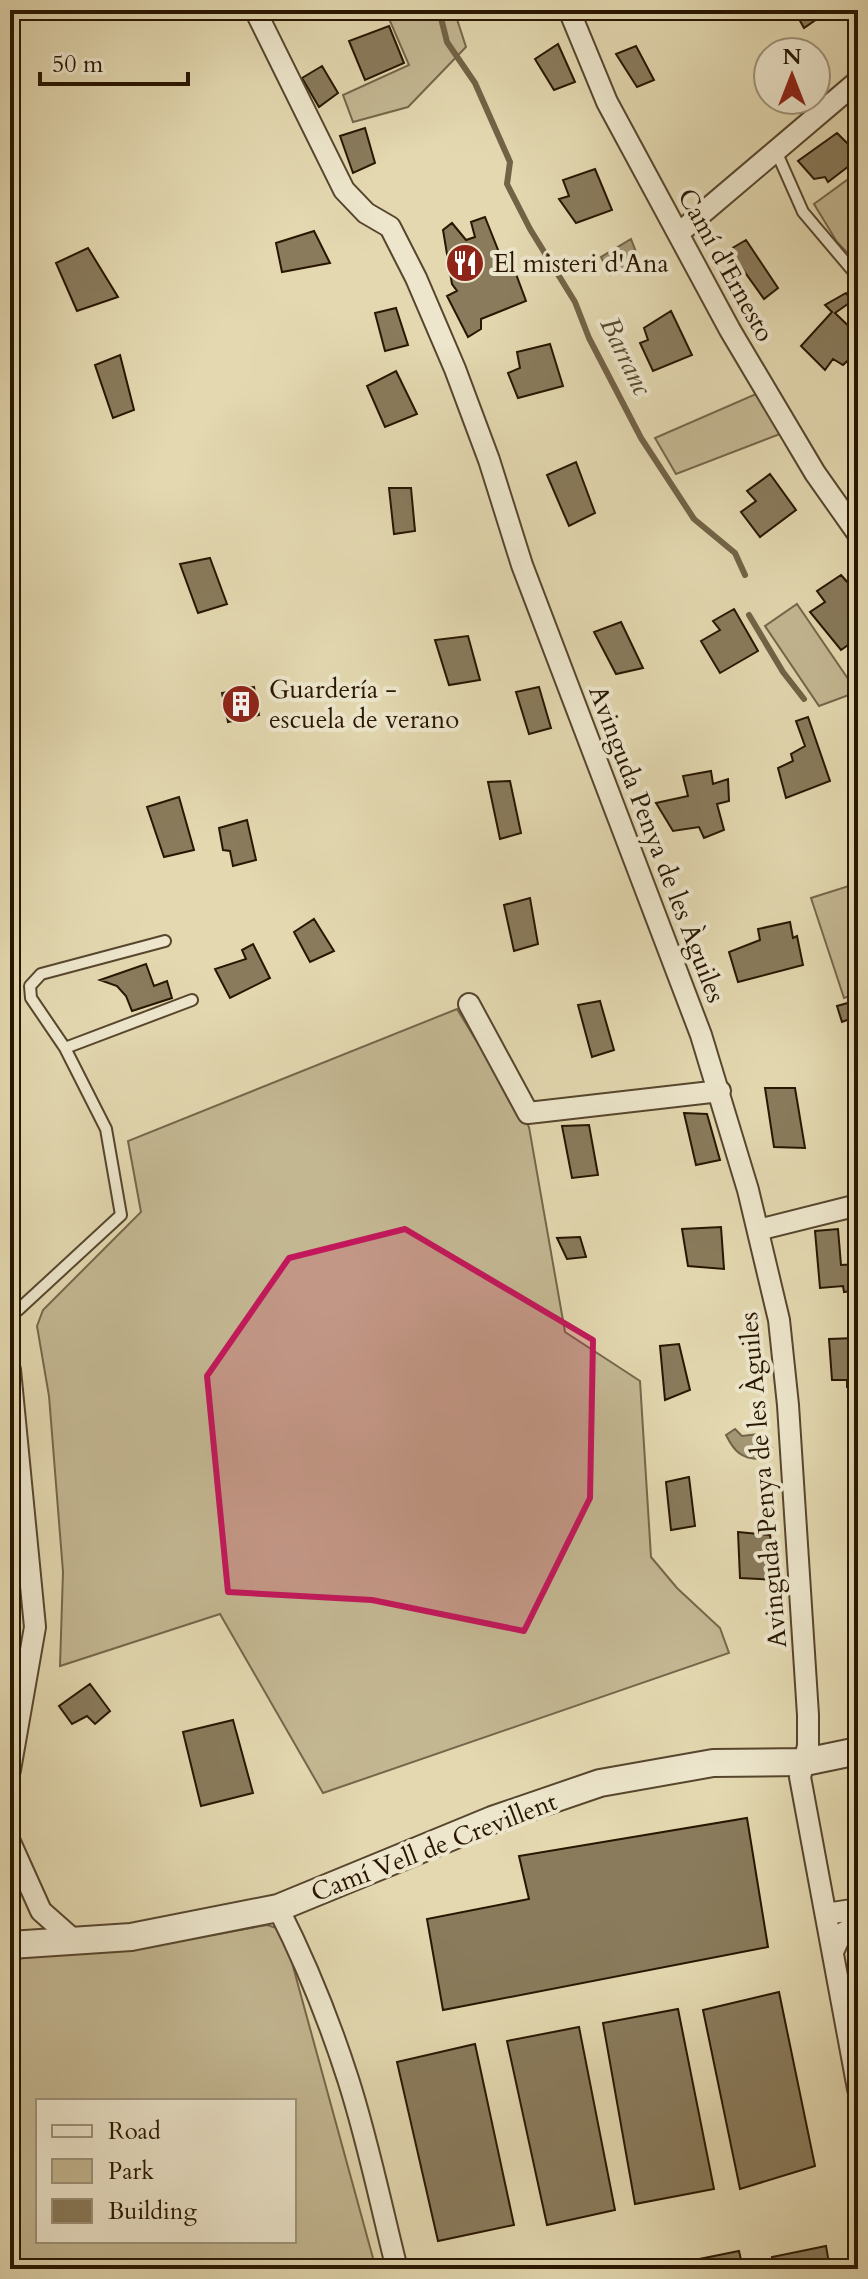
<svg xmlns="http://www.w3.org/2000/svg" width="868" height="2279" font-family="Cardo,serif">
  <rect width="100%" height="100%" fill="#e3d8b0"/>
  <filter id="stains"><feTurbulence type="fractalNoise" baseFrequency=".0025" numOctaves="4"/><feColorMatrix values="0 0 0 0 .2 0 0 0 0 .09 0 0 0 0 .02 0 0 0 .5 -.17"/></filter>
  <radialGradient id="worn" r=".72"><stop offset=".6" stop-color="#630" stop-opacity="0"/><stop offset="1" stop-color="#630" stop-opacity=".3"/></radialGradient>
  <path fill="#c3b792" stroke="#76664a" stroke-width="2" fill-rule="evenodd" d="M396 10H454L466 47 408 107 353 122 343 95 409 65 387 14Z
    M858 172V264L837 242 814 204Z
    M756 394 780 434 676 474 655 438Z
    M797 604 857 692 819 706 765 626Z
    M858 883V993L844 998 811 898Z
    M457 1009 529 1127 565 1332 640 1381 651 1557 677 1588 720 1628 729 1653 323 1793 220 1614 60 1666 63 1572 49 1396 37 1326 43 1310 141 1212 128 1141Z
    M267 1925 283 1930 376 2269H10V1958L134 1949ZM38 2101H294V2241H38Z"/>
  <path fill="#a39674" stroke="#726346" stroke-width="2" d="M631 239 640 262 610 275 601 257Z
    M735 1429 742 1436 758 1434 772 1448 760 1459C741 1459 734 1451 726 1435Z"/>
  <g fill="none" stroke-linecap="round" stroke-linejoin="round">
    <path stroke="#726346" stroke-width="6" d="M439 10 447 42 475 83 510 162 507 184 530 229 575 302 589 338 641 438 694 519 735 553 745 575
      M749 615 783 672 804 699"/>
  </g>
  <path fill="#897b5c" stroke="#281601" stroke-width="2" d="M794 10H830L804 28Z
    M389 26 404 63 365 80 349 41Z
    M558 44 575 82 554 90 535 59Z
    M636 46 654 80 637 87 616 54Z
    M322 66 338 93 319 107 302 78Z
    M365 128 375 163 353 173 340 136Z
    M837 133 858 154V159L828 182 825 177 814 179 798 161Z
    M595 169 612 210 576 223 559 199 569 196 563 180Z
    M485 217 506 270 513 266 526 301 481 319V329L468 337 447 296 457 291 452 284 443 230 452 223 466 240 475 237 471 222Z
    M314 231 330 263 282 272 276 243Z
    M746 240 778 288 764 299 729 250Z
    M88 248 118 297 77 311 56 263Z
    M846 293 852 301 835 313 858 335V351L843 365 833 359 825 370 801 346 832 312 825 305Z
    M396 308 408 345 385 351 375 313Z
    M671 311 692 355 653 371 640 343 648 340 644 328Z
    M550 344 563 386 518 398 508 373 520 368 517 352Z
    M120 355 134 410 113 418 95 365Z
    M396 371 417 414 385 427 367 386Z
    M576 462 595 513 569 526 547 475Z
    M770 474 796 510 760 537 741 512 756 501 747 491Z
    M389 488H411L415 531 394 534Z
    M210 558 227 604 198 613 180 564Z
    M841 575 858 594V638L841 650 810 612 825 602 817 591Z
    M734 609 758 651 720 673 701 641 720 630 713 621Z
    M621 622 643 668 616 674 594 632Z
    M468 636 480 680 449 685 435 640Z
    M254 687 259 715 228 722 222 693Z
    M539 687 551 728 529 734 516 692Z
    M808 717 830 781 786 798 778 768 793 761 791 754 805 746 796 721Z
    M711 771 713 784 728 779 729 801 717 804 724 830 704 838 699 827 673 831 656 803 688 796 683 776Z
    M510 781 521 833 500 839 488 782Z
    M179 797 194 850 164 857 147 807Z
    M247 820 256 860 233 866 230 851 223 850 219 828Z
    M530 898 538 944 514 951 504 905Z
    M314 919 334 951 310 962 294 932Z
    M790 922 793 938 797 936 803 965 738 982 729 952 760 940 758 929Z
    M253 944 270 978 230 998 215 969 246 959 242 950Z
    M146 964 154 986 167 981 172 998 132 1011 126 996 117 986 100 980Z
    M858 1000V1016L842 1022 837 1006Z
    M600 1001 614 1050 592 1057 578 1005Z
    M765 1088H795L805 1148 774 1147Z
    M684 1113 707 1114 720 1160 696 1165Z
    M589 1125 598 1175 572 1178 562 1126Z
    M721 1227 724 1269 688 1266 682 1229Z
    M838 1229 841 1265 858 1264V1290L844 1292 843 1286 820 1288 815 1231Z
    M580 1237 586 1257 567 1259 557 1238Z
    M855 1338 858 1386 847 1387V1380H832L829 1339Z
    M679 1344 690 1390 665 1400 660 1346Z
    M689 1477 695 1526 671 1530 666 1482Z
    M738 1532 770 1535 778 1580 740 1578Z
    M90 1684 110 1711 95 1724 87 1716 72 1724 59 1706Z
    M233 1720 253 1793 201 1806 183 1732Z
    M747 1818 768 1947 443 2010 427 1919 529 1899 519 1856Z
    M779 1992 815 2166 740 2189 703 2010Z
    M678 2009 714 2189 635 2204 603 2023Z
    M579 2027 615 2210 547 2225 507 2041Z
    M475 2044 514 2225 438 2241 397 2062Z
    M826 2246 830 2269H774L772 2257Z
    M739 2251 743 2269H650Z"/>
  <g fill="none" stroke-linecap="round" stroke-linejoin="round">
    <g stroke="#57462d" stroke-width="14">
      <path id="service" d="M776 151 803 212 858 277
        M65 1048 192 1000
        M18 1310 121 1215 106 1129 65 1048 31 998 30 986 41 974 165 941"/>
    </g>
    <g stroke="#57462d" stroke-width="24">
      <path id="minor" d="M255 10 344 190 366 213 390 227 416 278 455 369 489 460 522 565 701 1035 748 1190 779 1320 788 1405 808 1715V1746L800 1777 858 2089
        M569 10 607 102 730 330 815 473 858 534
        M679 233 858 81
        M469 1004 528 1113 720 1091
        M758 1230 858 1205
        M10 1370 35 1627 10 1770
        M10 1842 41 1911 76 1942
        M278 1908C306 1963 329 2020 348 2079 368 2141 381 2206 397 2269
        M826 1914 858 1909
        M833 1952 841 1934 858 1924"/>
    </g>
    <g stroke="#57462d" stroke-width="30">
      <path id="tertiary" d="M10 1945 131 1937 278 1908 492 1820 600 1783 713 1763 805 1762 858 1751"/>
    </g>
    <use href="#service" stroke="#ede6cc" stroke-width="10"/>
    <use href="#minor" stroke="#ede6cc" stroke-width="20"/>
    <use href="#tertiary" stroke="#ede6cc" stroke-width="26"/>
  </g>
  <path fill="#c2185b" fill-opacity="0.2" stroke="#c2185b" stroke-width="6" stroke-linejoin="round" d="M405 1229 593 1340 590 1498 524 1631 372 1600 228 1592 207 1376 289 1258Z"/>
  <defs>
    <g id="restaurant-disc" transform="scale(2)"><circle r="9.5" fill="#8f2418" stroke="#ede6cc"/><path d="M-5-6h1v4h1v-4h1v4h1v-4h1v5L-1.5 .5V6h-2V.5L-5-1ZM5-6V6H3V1.5H1.5Q1.5-4 5-6Z" fill="#fff"/></g>
    <g id="building-disc" transform="scale(2)"><circle r="9.5" fill="#8f2418" stroke="#ede6cc"/><path d="M-4-6H4V6H1V3H-1V6H-4ZM-2.5-4.3h1.7v1.8h-1.7ZM.8-4.3h1.7v1.8H.8ZM-2.5-1h1.7V.8h-1.7ZM.8-1h1.7V.8H.8Z" fill="#fff"/></g>
  </defs>
  <g fill-rule="evenodd">
    <use href="#restaurant-disc" x="465" y="263"/>
    <use href="#building-disc" x="241" y="704"/>
  </g>
  <g text-anchor="middle" dominant-baseline="central" stroke-width="8" stroke-linejoin="round" paint-order="stroke">
    <g font-size="26" fill="#281601" stroke="#ede6cc" text-anchor="start">
      <text x="493" y="263">El misteri d'Ana</text>
      <text x="269" y="689">Guardería -<tspan x="269" dy="30">escuela de verano</tspan></text>
    </g>
    <g font-size="26" fill="#281601" stroke="#ede6cc">
      <text transform="translate(726 265) rotate(61)">Camí d'Ernesto</text>
      <text transform="translate(657 844) rotate(69)">Avinguda Penya de les Àguiles</text>
      <text transform="translate(763 1480) rotate(-95)">Avinguda Penya de les Àguiles</text>
      <text transform="translate(434 1847) rotate(-21)">Camí Vell de Crevillent</text>
    </g>
    <g font-size="28" font-style="italic" fill="#59492f" stroke="#ede6cc">
      <text transform="translate(626 356) rotate(64)">Barranc</text>
    </g>
  </g>
  <rect width="868" height="2279" fill="none" stroke="#e3d8b0" stroke-width="40"/>
  <rect x="12" y="12" width="844" height="2255" fill="none" stroke="#281601" stroke-width="4"/>
  <rect x="20" y="20" width="828" height="2239" fill="none" stroke="#281601" stroke-width="2"/>
  <rect x="36" y="2099" width="260" height="144" fill="#ede6cc" stroke="#9e937b" stroke-width="2"/>
  <rect x="52" y="2125" width="40" height="12" fill="#ede6cc" stroke="#9e937b" stroke-width="2"/>
  <text x="108" y="2139" font-size="24" fill="#281601">Road</text>
  <rect x="52" y="2159" width="40" height="24" fill="#c3b792" stroke="#9e937b" stroke-width="2"/>
  <text x="108" y="2179" font-size="24" fill="#281601">Park</text>
  <rect x="52" y="2199" width="40" height="24" fill="#897b5c" stroke="#9e937b" stroke-width="2"/>
  <text x="108" y="2219" font-size="24" fill="#281601">Building</text>
  <g transform="translate(792 76)"><circle r="38" fill="#ede6cc" stroke="#9e937b" stroke-width="2"/>
  <path d="M0-6L14 30L0 20L-14 30Z" fill="#8f2418"/>
  <text y="-12" font-size="22" font-weight="bold" text-anchor="middle" fill="#281601">N</text>
  </g>
  <path d="M40 72v12h148v-12" fill="none" stroke="#281601" stroke-width="4"/>
  <text x="52" y="72" font-size="24" fill="#281601" stroke="#ede6cc" stroke-width="6" paint-order="stroke">50 m</text>
  <rect width="100%" height="100%" filter="url(#stains)"/>
  <rect width="100%" height="100%" fill="url(#worn)"/>
</svg>
